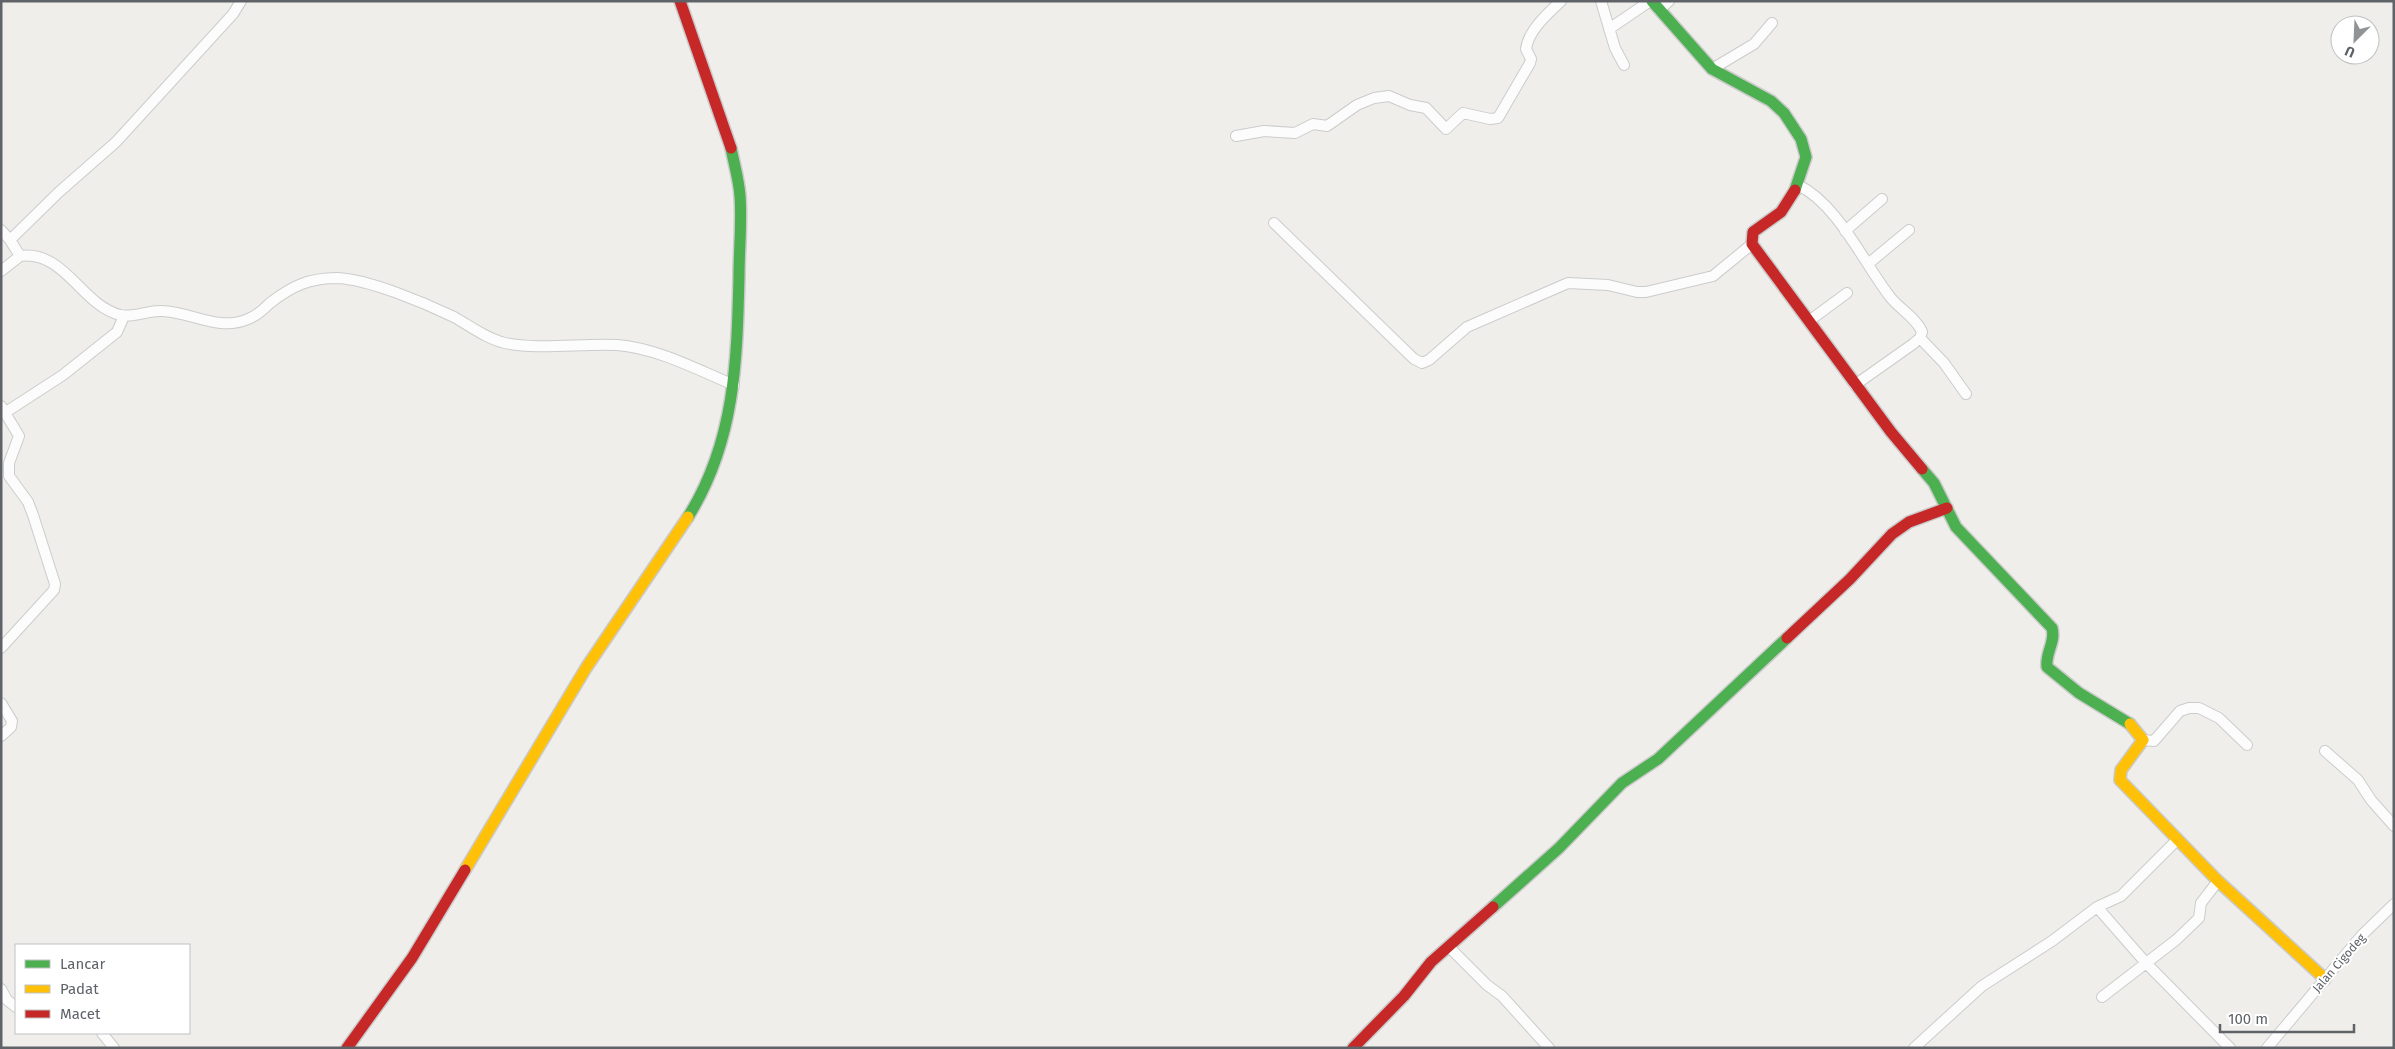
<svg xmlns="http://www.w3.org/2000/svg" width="2395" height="1049" font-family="'Fira Sans',sans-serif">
  <rect width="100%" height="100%" fill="#efeeea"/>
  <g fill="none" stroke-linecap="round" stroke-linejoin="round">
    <g stroke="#cbcccc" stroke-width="12">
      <path id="street" d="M1601 1 1615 48 1624 65
        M1659 10 1669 1
        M1609 29 1650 1
        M1712 69 1754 44 1772 23
        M1236 136 1264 131 1295 133 1313 124 1327 126 1357 105 1374 98 1389 96 1410 105 1426 108 1446 129 1463 113 1490 119 1498 118 1530 63 1531 59 1526 49C1528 31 1548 13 1561 1
        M1798 185C1838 204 1864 264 1891 298 1900 309 1917 319 1922 332L1920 338 1913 344 1855 385
        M1274 223 1414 359 1422 363 1429 360 1467 327 1568 283 1608 285 1637 292H1646L1713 276 1752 244
        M1 230 10 240
        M1845 231 1882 199
        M20 256 10 240 59 192 116 142 233 14 241 1
        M1868 264 1909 230
        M1 271 20 256C65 250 81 305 120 315 134 318 148 310 162 311 192 312 218 332 248 319 257 316 264 309 270 303 292 286 309 278 337 278 368 279 425 303 454 317 470 326 487 339 505 343 537 350 584 343 617 345 657 348 698 370 734 385
        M1809 321 1847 293
        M1920 338 1944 363 1966 394
        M1 406 19 436 9 463V476L28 502 33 515 55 584 54 590 1 648
        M6 412 63 375 117 332 124 316
        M1 703 12 721 11 727 1 736
        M2143 740 2154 741 2180 711 2189 708H2199L2219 718 2247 745
        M2325 751 2358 780 2371 800 2394 826
        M2097 907 2146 963 2230 1048
        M1449 947 1487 985 1502 996 1549 1048
        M1 989 7 1000 16 1007
        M2102 997 2176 940 2199 918 2201 903 2218 881
        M102 1033 114 1048
        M1914 1048 1982 986 2052 941 2097 907 2121 896 2177 840
        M2267 1048 2362 935 2394 904"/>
    </g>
    <g stroke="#cacacb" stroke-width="14">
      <path id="fast" d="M1652 1 1712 69 1771 101 1784 113 1801 139 1806 157 1795 190
        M1922 469 1934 483 1956 527 2052 628C2056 642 2045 653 2047 667L2079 693 2130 724
        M688 517C735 442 737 362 739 276 739 250 742 223 740 196 739 180 734 164 731 148
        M1493 907 1559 848 1622 783 1658 759 1787 638"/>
    </g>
    <g stroke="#cacacb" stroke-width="14">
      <path id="slow" d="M2130 724 2143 740 2121 770 2120 780 2218 881 2325 979
        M465 870 586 668 688 517"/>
    </g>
    <g stroke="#cacacb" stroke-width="14">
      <path id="jam" d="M680 1 731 148
        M1795 190 1781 212 1753 232 1752 244 1891 432 1922 469
        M1787 638 1850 579 1892 534 1909 522 1947 508
        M347 1048 412 958 465 870
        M1353 1048 1404 996 1431 962 1493 907"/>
    </g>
    <use href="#street" stroke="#fdfcfc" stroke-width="10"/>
    <use href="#fast" stroke="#4caf50" stroke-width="11"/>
    <use href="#slow" stroke="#ffc107" stroke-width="11"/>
    <use href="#jam" stroke="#c62828" stroke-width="11"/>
  </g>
  <g text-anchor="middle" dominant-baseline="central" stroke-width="4" stroke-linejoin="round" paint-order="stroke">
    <g font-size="12" fill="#5f6368" stroke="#fff">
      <text transform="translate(2339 963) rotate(-49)">Jalan Cigodeg</text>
    </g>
  </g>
  <rect width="2395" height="1049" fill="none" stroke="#5f6368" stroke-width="5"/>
  <rect x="15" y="944" width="175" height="90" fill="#ffffff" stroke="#bfc1c3"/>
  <rect x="25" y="960" width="25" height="8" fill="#4caf50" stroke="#bfc1c3"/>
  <text x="60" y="969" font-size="15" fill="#5f6368">Lancar</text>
  <rect x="25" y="985" width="25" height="8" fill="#ffc107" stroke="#bfc1c3"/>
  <text x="60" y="994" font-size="15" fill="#5f6368">Padat</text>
  <rect x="25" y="1010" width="25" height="8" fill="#c62828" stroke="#bfc1c3"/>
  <text x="60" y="1019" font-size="15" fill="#5f6368">Macet</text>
  <g transform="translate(2355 40) rotate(204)"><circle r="24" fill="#ffffff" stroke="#bfc1c3"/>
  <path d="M0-4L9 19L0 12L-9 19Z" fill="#919496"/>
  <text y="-8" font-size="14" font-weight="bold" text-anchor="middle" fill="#5f6368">U</text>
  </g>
  <path d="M2220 1024v8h134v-8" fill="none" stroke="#5f6368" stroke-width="2.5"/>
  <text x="2228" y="1024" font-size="15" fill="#5f6368" stroke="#ffffff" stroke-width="4" paint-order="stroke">100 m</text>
</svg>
